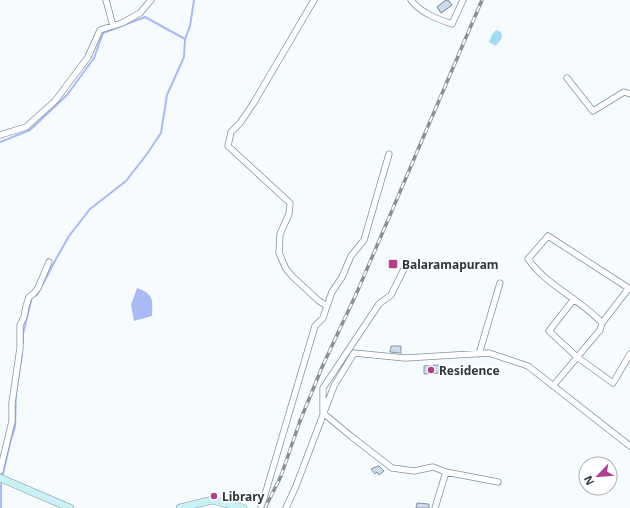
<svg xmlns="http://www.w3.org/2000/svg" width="630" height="508" font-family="'Noto Sans',sans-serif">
  <rect width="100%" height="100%" fill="#f6fcfe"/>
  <path fill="#a1dcf6" d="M496 30 501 32 502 38 496 46 489 42 492 35Z"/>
  <path fill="#a9baf4" d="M137 288C154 294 153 300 152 316L134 321 131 305Z"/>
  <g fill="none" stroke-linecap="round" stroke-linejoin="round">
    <path stroke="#a9baf4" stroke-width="2" d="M0 142 30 130 67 95 94 58 103 33 145 17 185 39
      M23 343V334L32 297 37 295 56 259 69 236 90 209 126 181 147 154 161 133 167 95 184 57 185 39 190 26 194 0
      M3 474 10 443 15 427 16 393 22 354
      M1 508V484"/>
  </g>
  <path fill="#c9dbed" stroke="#8696a7" d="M446 0H448L452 5 441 13 437 7Z
    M446 0H448L452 5 441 13 437 7Z
    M391 346H401V353L390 352Z
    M439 365V373L424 374V366Z
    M378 466H379L384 471 379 475 377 472 375 474 371 469Z
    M417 503 429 504V508H416Z"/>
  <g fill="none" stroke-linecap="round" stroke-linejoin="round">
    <g stroke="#7c949f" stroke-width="7">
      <path id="minor" d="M106 0 113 26
        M411 0C421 13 437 19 452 24L463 0
        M567 78 593 111 624 92 630 94
        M0 135 26 127 55 101 88 57 100 30 122 23 140 13 151 0
        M405 267 391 295 379 304 323 388V413L352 437 392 468 414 471 433 467 446 472 435 508
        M574 299 549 331 577 357 613 383 630 354
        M327 306 332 292 342 277 351 256 364 240 389 154
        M602 323 629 288
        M479 354 500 283
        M553 386 600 330 602 323C580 299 547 286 528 259L548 236 630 289
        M0 471 12 421V403L20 348V325L24 317 26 306 29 297 34 293 38 288 49 262
        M446 472 498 482
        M261 508 315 326 323 318 327 306 319 301 293 277 286 269 279 253 280 234 289 214 290 203 228 146 231 132 240 123 253 104 314 0
        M286 508 296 486 334 386 354 353 405 358 489 353 528 366 630 446"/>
    </g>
    <g stroke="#7c949f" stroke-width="8">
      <path id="secondary" d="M0 478 70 508
        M180 508 212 500 243 508"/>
    </g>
    <use href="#minor" stroke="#fff" stroke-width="5.5"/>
    <use href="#secondary" stroke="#caf2f6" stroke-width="7"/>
    <g stroke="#889093" stroke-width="3.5">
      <path id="rail" d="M265 508 281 476 300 421 323 365 358 290 482 0"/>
    </g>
    <use href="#rail" stroke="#fff" stroke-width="2" stroke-dasharray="6" stroke-linecap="butt"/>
  </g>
  <g fill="#b43d93" stroke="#fff" stroke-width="1.5">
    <rect x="388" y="259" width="10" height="10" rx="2"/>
    <circle cx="431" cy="370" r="4"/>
    <circle cx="214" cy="496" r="4"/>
  </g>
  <g text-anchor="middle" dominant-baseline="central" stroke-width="3" stroke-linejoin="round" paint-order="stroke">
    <g font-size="12" font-weight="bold" fill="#2e383d" stroke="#fff" text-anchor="start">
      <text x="402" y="264">Balaramapuram</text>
      <text x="439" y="370">Residence</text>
      <text x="222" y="496">Library</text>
    </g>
  </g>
  <g transform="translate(598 476) rotate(244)"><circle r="19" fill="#ffffff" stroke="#abafb1"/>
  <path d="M0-3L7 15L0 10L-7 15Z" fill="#b43d93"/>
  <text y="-6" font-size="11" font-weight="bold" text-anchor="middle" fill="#2e383d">N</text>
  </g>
</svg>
